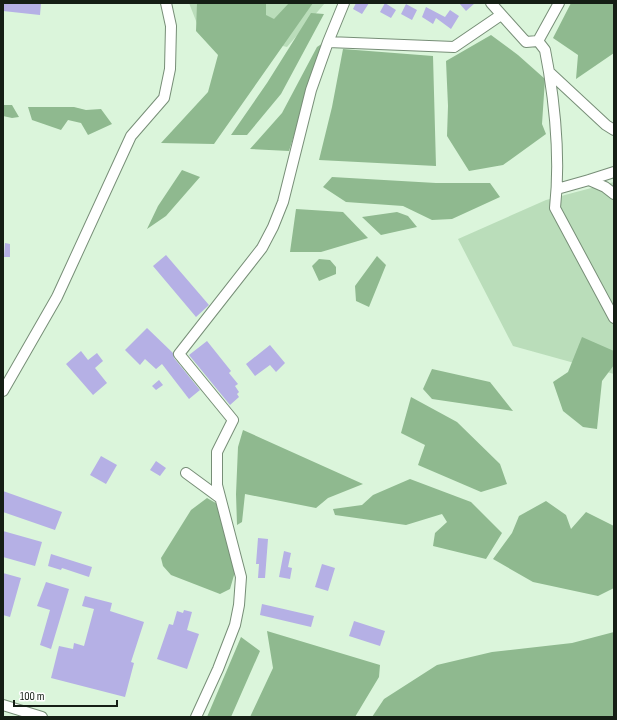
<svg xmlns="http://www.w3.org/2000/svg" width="617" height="720" font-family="'Sofia Sans Condensed',sans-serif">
  <rect width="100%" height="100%" fill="#dbf5db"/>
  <path fill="#baddba" d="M189 3H325L287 47 198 26Z
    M614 182V374L513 346 458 239 546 200Z"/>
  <path fill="#8fb98f" d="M197 3H266V15L274 19 289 3H313L214 144 161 143 208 92 218 55 196 31Z
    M571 3H614V53L576 79 578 55 553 38Z
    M311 13 324 14 281 94 247 135H231L267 83Z
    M491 35 518 55 545 79 542 124 546 134 503 165 469 171 447 136 448 106 446 61Z
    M323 43 289 151 250 149 282 113 317 47Z
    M343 49 433 56 436 166 319 160 332 107Z
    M3 105H12L19 117 12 118 3 116Z
    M28 107H74L86 110 101 109 112 124 88 135 81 123 68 120 61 130 32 120Z
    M182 170 200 177 166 216 147 229 158 206Z
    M332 177 436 183H490L500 197 452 219 432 220 403 206 346 202 323 187Z
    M296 209 343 212 368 238 321 252H290Z
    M397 212 408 216 417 227 381 235 362 217Z
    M377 256 386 265 369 307 356 301 355 286Z
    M319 259 330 260 336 267V274L319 281 312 266Z
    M582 337 614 351V365L602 381 597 429 583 427 563 411 553 382 568 372Z
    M432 369 490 382 513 411 432 399 423 389Z
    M411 397 457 422 500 464 507 484 481 492 418 465 425 445 401 433Z
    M243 430 363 484 328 498 316 508 245 494 242 522 237 525 236 494 238 447Z
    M410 479 471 502 502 533 486 559 433 546 435 533 447 522 442 514 406 525 335 515 333 509 362 505 373 495Z
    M207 498 221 506 237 565 230 589 220 594 171 575 163 566 161 558 191 510Z
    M546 501 566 515 571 529 586 512 614 526V588L598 596 533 582 493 559 512 533 519 516Z
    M267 631 380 665 379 677 355 717H250L273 668Z
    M614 632V717H372L384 699 437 665 492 652 572 643Z
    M241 637 260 651 231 717H207Z"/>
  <path fill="#b5b0e5" d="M3 3H41L40 15 3 11Z
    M356 3H369L362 14 353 9Z
    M385 3 396 10 391 18 380 12Z
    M459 3H475L466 11Z
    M406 4 417 10 412 20 401 14Z
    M426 7 445 17 450 10 459 16 451 29 436 18 433 24 422 17Z
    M5 243 10 244V257H4Z
    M166 255 209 305 196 317 153 266Z
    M147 328 173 353 174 358 200 390 189 399 162 364 156 369 145 359 140 365 125 350Z
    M207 341 231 371 229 373 238 384 235 386 239 392 237 394 239 397 230 405 189 355Z
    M270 345 285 363 276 372 270 365 255 376 246 364Z
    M81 351 88 360 97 353 103 361 95 368 107 383 93 395 66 364Z
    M159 380 163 385 156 390 152 386Z
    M101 456 117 465 106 484 90 475Z
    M156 461 166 468 160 476 150 470Z
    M3 491 62 512 55 530 3 512Z
    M3 531 42 542 35 566 3 557Z
    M258 538 268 539 265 578H258L259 564H256Z
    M284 551 291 553 288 567 292 568 290 579 279 577Z
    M51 554 92 567 89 577 62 568 61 570 48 566Z
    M322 564 335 568 328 591 315 587Z
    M3 573 21 578 10 617 3 615Z
    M46 582 69 589 51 649 40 645 50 610 37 606Z
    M85 596 112 603 110 611 144 622 131 662 134 663 125 697 51 678 59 646 73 649 74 643 84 646 94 609 82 606Z
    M262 604 314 616 311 627 260 615Z
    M184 610 192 612 187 630 199 634 187 669 157 659 169 624 173 625 177 611 183 613Z
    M354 621 385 631 380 646 349 636Z"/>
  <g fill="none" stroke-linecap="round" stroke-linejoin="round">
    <g stroke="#778e77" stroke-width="12">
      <path id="minor" d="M491 3 526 42 538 41
        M538 41 545 50 549 72 606 125 614 130
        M538 41 559 3
        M328 42 454 47 501 15
        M549 72C556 116 560 163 555 208L614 318
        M589 180 605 187 614 194
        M557 189 589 180 614 172
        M3 391 57 297 131 136 164 98 170 69 171 26 166 3
        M186 473 220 498
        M3 705 42 717
        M196 717 218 669 235 625 239 605 241 577 217 485V452L233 420 179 354 262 248 273 227 283 202 311 90 328 42 344 3"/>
    </g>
    <use href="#minor" stroke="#fff" stroke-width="10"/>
  </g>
  <rect width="617" height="720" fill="none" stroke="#151e15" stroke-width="8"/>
  <path d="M14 700v6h103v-6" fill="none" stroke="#151e15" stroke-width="2"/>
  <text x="20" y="700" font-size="12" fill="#151e15" stroke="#ffffff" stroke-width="3" paint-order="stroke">100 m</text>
</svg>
